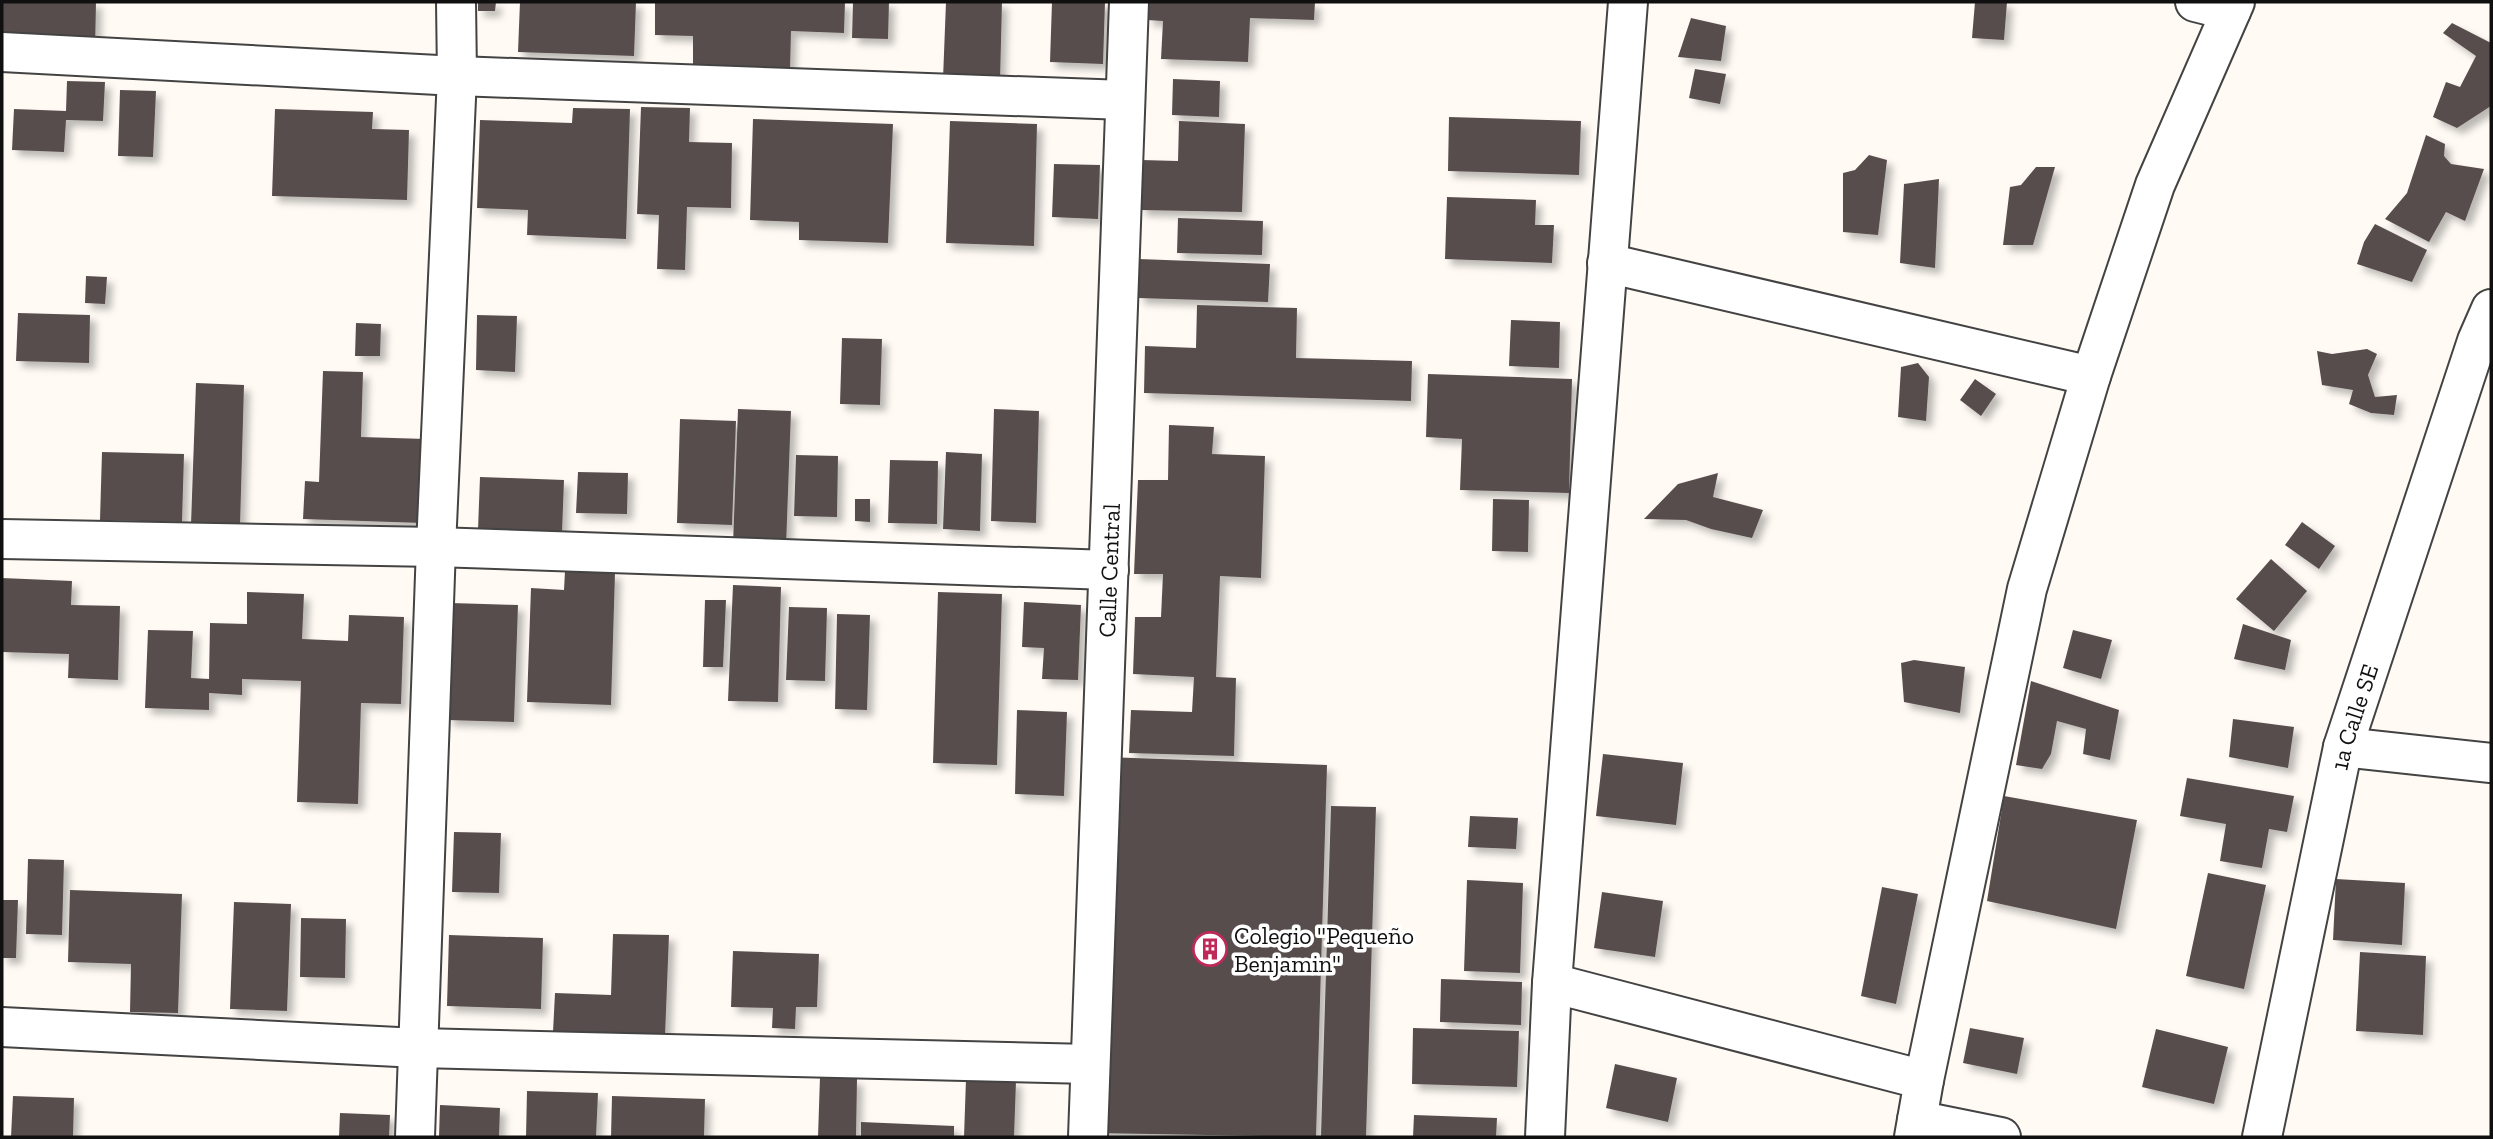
<svg xmlns="http://www.w3.org/2000/svg" width="2493" height="1139" font-family="'Zilla Slab',serif">
  <defs>
    <filter id="shadow"><feDropShadow dx="6" dy="6" stdDeviation="3.5" flood-color="#0004"/></filter>
  </defs>
  <rect width="100%" height="100%" fill="#fffaf4"/>
  <path fill="#594e4d" filter="url(#shadow)" d="M2 2H96L95 51 2 48Z
    M478 2H496L495 11H478Z
    M520 2H636L634 56 518 52Z
    M655 2H845L844 33 791 31 790 71 693 68V36L655 35Z
    M853 2H889L888 39 852 38Z
    M946 2H1002L1000 81 943 79Z
    M1052 2H1105L1103 64 1050 62Z
    M1148 2H1315L1314 20 1250 18 1248 62 1161 59 1163 21 1147 20Z
    M1975 2H2007L2004 40 1972 38Z
    M1691 18 1726 26 1721 61 1678 57Z
    M2452 23 2491 43V106L2457 128 2433 117 2446 82 2460 87 2476 56 2443 33Z
    M1695 69 1726 74 1720 104 1689 98Z
    M1173 79 1220 81 1219 117 1172 115Z
    M67 81 105 82 103 121 66 120 64 152 12 150 14 109 66 111Z
    M120 90 156 91 153 157 118 156Z
    M641 107 690 108 689 142 732 143 731 208 687 207 685 270 657 269 659 215 637 214Z
    M573 108 630 109 626 239 527 235 528 210 477 208 480 120 572 123Z
    M275 109 373 112 372 129 409 130 407 200 272 196Z
    M1449 117 1581 121 1579 175 1448 171Z
    M753 119 893 124 888 243 799 240V222L750 220Z
    M950 121 1037 124 1034 246 946 243Z
    M1179 121 1245 124 1242 212 1140 210 1141 160 1178 161Z
    M2426 135 2445 144 2444 156 2451 164 2484 169 2465 221 2446 212 2429 242 2385 219 2407 193Z
    M1869 155 1887 160 1878 235 1843 232V173L1855 170Z
    M1054 164 1100 165 1098 219 1052 217Z
    M2036 167H2055L2033 245H2003L2010 187 2021 185Z
    M1939 179 1935 268 1900 263 1904 184Z
    M1447 197 1536 200 1535 225H1554L1552 263 1445 259Z
    M1178 218 1263 221 1262 255 1177 253Z
    M2375 224 2427 250 2412 282 2357 264 2364 242Z
    M1139 259 1270 264 1268 302 1138 298Z
    M86 276 107 277 105 304 85 303Z
    M1197 305 1297 308 1296 358 1412 361 1411 401 1144 393 1145 346 1196 348Z
    M18 313 90 315 89 363 16 361Z
    M477 315 517 316 515 372 476 370Z
    M1511 320 1560 322 1559 368 1509 366Z
    M356 323 381 324 380 356H355Z
    M842 338 882 339 880 405 840 404Z
    M2367 349 2377 354 2368 375 2375 397 2397 395 2394 415 2371 413 2349 404 2353 390 2322 385 2317 351 2332 354Z
    M1918 363 1929 377 1926 421 1898 417 1901 367Z
    M323 371 363 372 361 437 426 439 423 523 303 519 305 481 319 482Z
    M1428 374 1572 379 1569 493 1460 490 1462 439 1426 437Z
    M1975 379 1996 394 1981 416 1960 400Z
    M196 383 244 385 240 526 191 524Z
    M738 409 791 411 786 547 733 545Z
    M994 409 1039 411 1036 523 991 521Z
    M680 419 736 421 732 525 677 523Z
    M1169 425 1214 427 1212 454 1265 456 1261 578 1220 576 1216 677 1236 678 1234 756 1129 753 1131 710 1192 712 1194 677 1133 674 1135 617H1161L1163 574H1134L1138 480H1168Z
    M102 452 184 454 182 522 100 520Z
    M946 452 982 454 980 531 943 529Z
    M796 455 838 456 837 517 794 516Z
    M890 460 938 461 937 524 888 523Z
    M578 472 628 473 627 514 576 513Z
    M1718 473 1713 497 1763 510 1752 538 1711 529 1686 520 1644 519 1678 484Z
    M480 477 564 480 562 533 478 530Z
    M855 499H870V522L855 521Z
    M1493 499 1529 500 1528 552 1492 551Z
    M2302 522 2335 546 2319 569 2285 545Z
    M2271 559 2307 591 2274 631 2236 599Z
    M565 571 615 573 611 705 527 702 531 588 564 590Z
    M2 578 72 581 71 605 120 606 118 680 68 678 69 654 2 652Z
    M733 585 781 587 778 702 728 701Z
    M247 592 304 594 302 639 348 641 349 615 404 617 401 704 361 703 358 804 297 802 301 681 242 679V695L209 693V710L145 708 148 630 193 631 191 678 209 679 210 623 247 624Z
    M938 592 1002 594 997 765 933 763Z
    M705 600H726L723 667H703Z
    M1024 602 1081 605 1078 680 1042 679 1044 648 1022 647Z
    M451 603 518 605 514 722 447 720Z
    M789 607 827 608 825 681 786 680Z
    M837 614 870 615 867 710 835 709Z
    M2243 624 2291 640 2285 670 2234 659Z
    M2073 630 2112 640 2101 679 2063 668Z
    M1914 660 1965 667 1960 713 1904 702 1901 663Z
    M2031 681 2119 710 2110 760 2083 754 2086 729 2057 721 2051 754 2042 769 2016 765Z
    M1017 710 1067 712 1064 796 1015 794Z
    M2233 719 2294 727 2288 768 2229 757Z
    M1603 754 1683 763 1676 825 1596 816Z
    M1106 757 1327 765 1316 1137 1093 1133Z
    M2187 778 2294 796 2287 832 2269 829 2262 868 2220 861 2226 824 2180 816Z
    M2004 796 2137 820 2116 929 1987 901Z
    M1331 806 1376 807 1366 1137 1321 1136Z
    M1470 816 1518 818 1516 849 1468 847Z
    M454 832 501 833 499 893 452 892Z
    M28 859 64 860 62 935 26 934Z
    M2208 873 2266 885 2244 989 2186 976Z
    M2336 879 2405 883 2402 945 2333 940Z
    M1467 880 1523 883 1520 973 1464 971Z
    M1882 887 1918 894 1896 1004 1861 996Z
    M70 890 182 894 178 1013 130 1012 131 964 68 962Z
    M1602 892 1663 901 1655 957 1594 948Z
    M2 900H18L16 958H2Z
    M234 902 291 904 287 1011 230 1009Z
    M301 918 346 919 345 978 300 977Z
    M613 934 669 935 665 1036 553 1032 555 993 611 995Z
    M449 935 543 938 541 1009 447 1006Z
    M733 951 819 954 817 1007H796L795 1029 772 1028 773 1008 731 1007Z
    M2360 952 2426 956 2423 1035 2356 1031Z
    M1441 979 1522 982 1521 1025 1440 1022Z
    M1413 1028 1519 1031 1517 1087 1412 1084Z
    M1970 1028 2024 1038 2017 1074 1963 1063Z
    M2156 1029 2228 1047 2214 1104 2142 1087Z
    M1615 1064 1677 1078 1668 1122 1606 1108Z
    M820 1077 857 1079 856 1137H818Z
    M966 1079 1016 1081 1014 1137H964Z
    M527 1091 598 1093 596 1137H526Z
    M13 1096 74 1098 73 1137H11Z
    M612 1096 705 1099 704 1137H611Z
    M440 1105 500 1108 499 1137H439Z
    M340 1113 390 1115 389 1137H339Z
    M1414 1115 1497 1118 1496 1137H1413Z
    M861 1122 954 1126V1137H861Z"/>
  <g fill="none" stroke-linecap="round" stroke-linejoin="round">
    <g stroke="#434343" stroke-width="42">
      <g id="street">
        <path d="M2195 2 2231 11"/>
        <path d="M2 52 457 76 1125 100"/>
        <path d="M1607 263 2091 376"/>
        <path d="M2 539 436 547 1109 570"/>
        <path d="M2343 747 2491 763"/>
        <path d="M1552 983 1924 1080"/>
        <path d="M2 1027 418 1048 1090 1064"/>
        <path d="M1917 1120 2001 1137"/>
        <path d="M415 1137 436 547 457 76 456 2"/>
        <path id="s1" d="M1088 1137 1129 2"/>
        <path d="M1545 1137 1552 983 1628 2"/>
        <path d="M1914 1137 1924 1080 2027 589 2091 376 2155 185 2235 2"/>
        <path id="s2" d="M2262 1137 2343 747 2477 341 2491 309"/>
      </g>
    </g>
    <use href="#street" stroke="#fff" stroke-width="38"/>
  </g>
  <defs>
    <g id="building-ring" transform="scale(1.75)"><circle r="9.5" fill="#fff" stroke="#bf2959" stroke-width="1.5"/><path d="M-4-6H4V6H1V3H-1V6H-4ZM-2.5-4.3h1.7v1.8h-1.7ZM.8-4.3h1.7v1.8H.8ZM-2.5-1h1.7V.8h-1.7ZM.8-1h1.7V.8H.8Z" fill="#bf2959"/></g>
  </defs>
  <g fill-rule="evenodd">
    <use href="#building-ring" x="1210" y="949"/>
  </g>
  <g text-anchor="middle" dominant-baseline="central" stroke-width="7" stroke-linejoin="round" paint-order="stroke">
    <g font-size="24" fill="#101010" stroke="#fff">
      <text stroke="none"><textPath href="#s1" startOffset="567">Calle Central</textPath></text>
      <text stroke="none"><textPath href="#s2" startOffset="430">1a Calle SE</textPath></text>
    </g>
    <g font-size="24" fill="#101010" stroke="#fff" text-anchor="start">
      <text x="1234" y="935">Colegio "Pequeño<tspan x="1234" dy="28">Benjamin"</tspan></text>
    </g>
  </g>
  <rect width="2493" height="1139" fill="none" stroke="#101010" stroke-width="7"/>
</svg>
